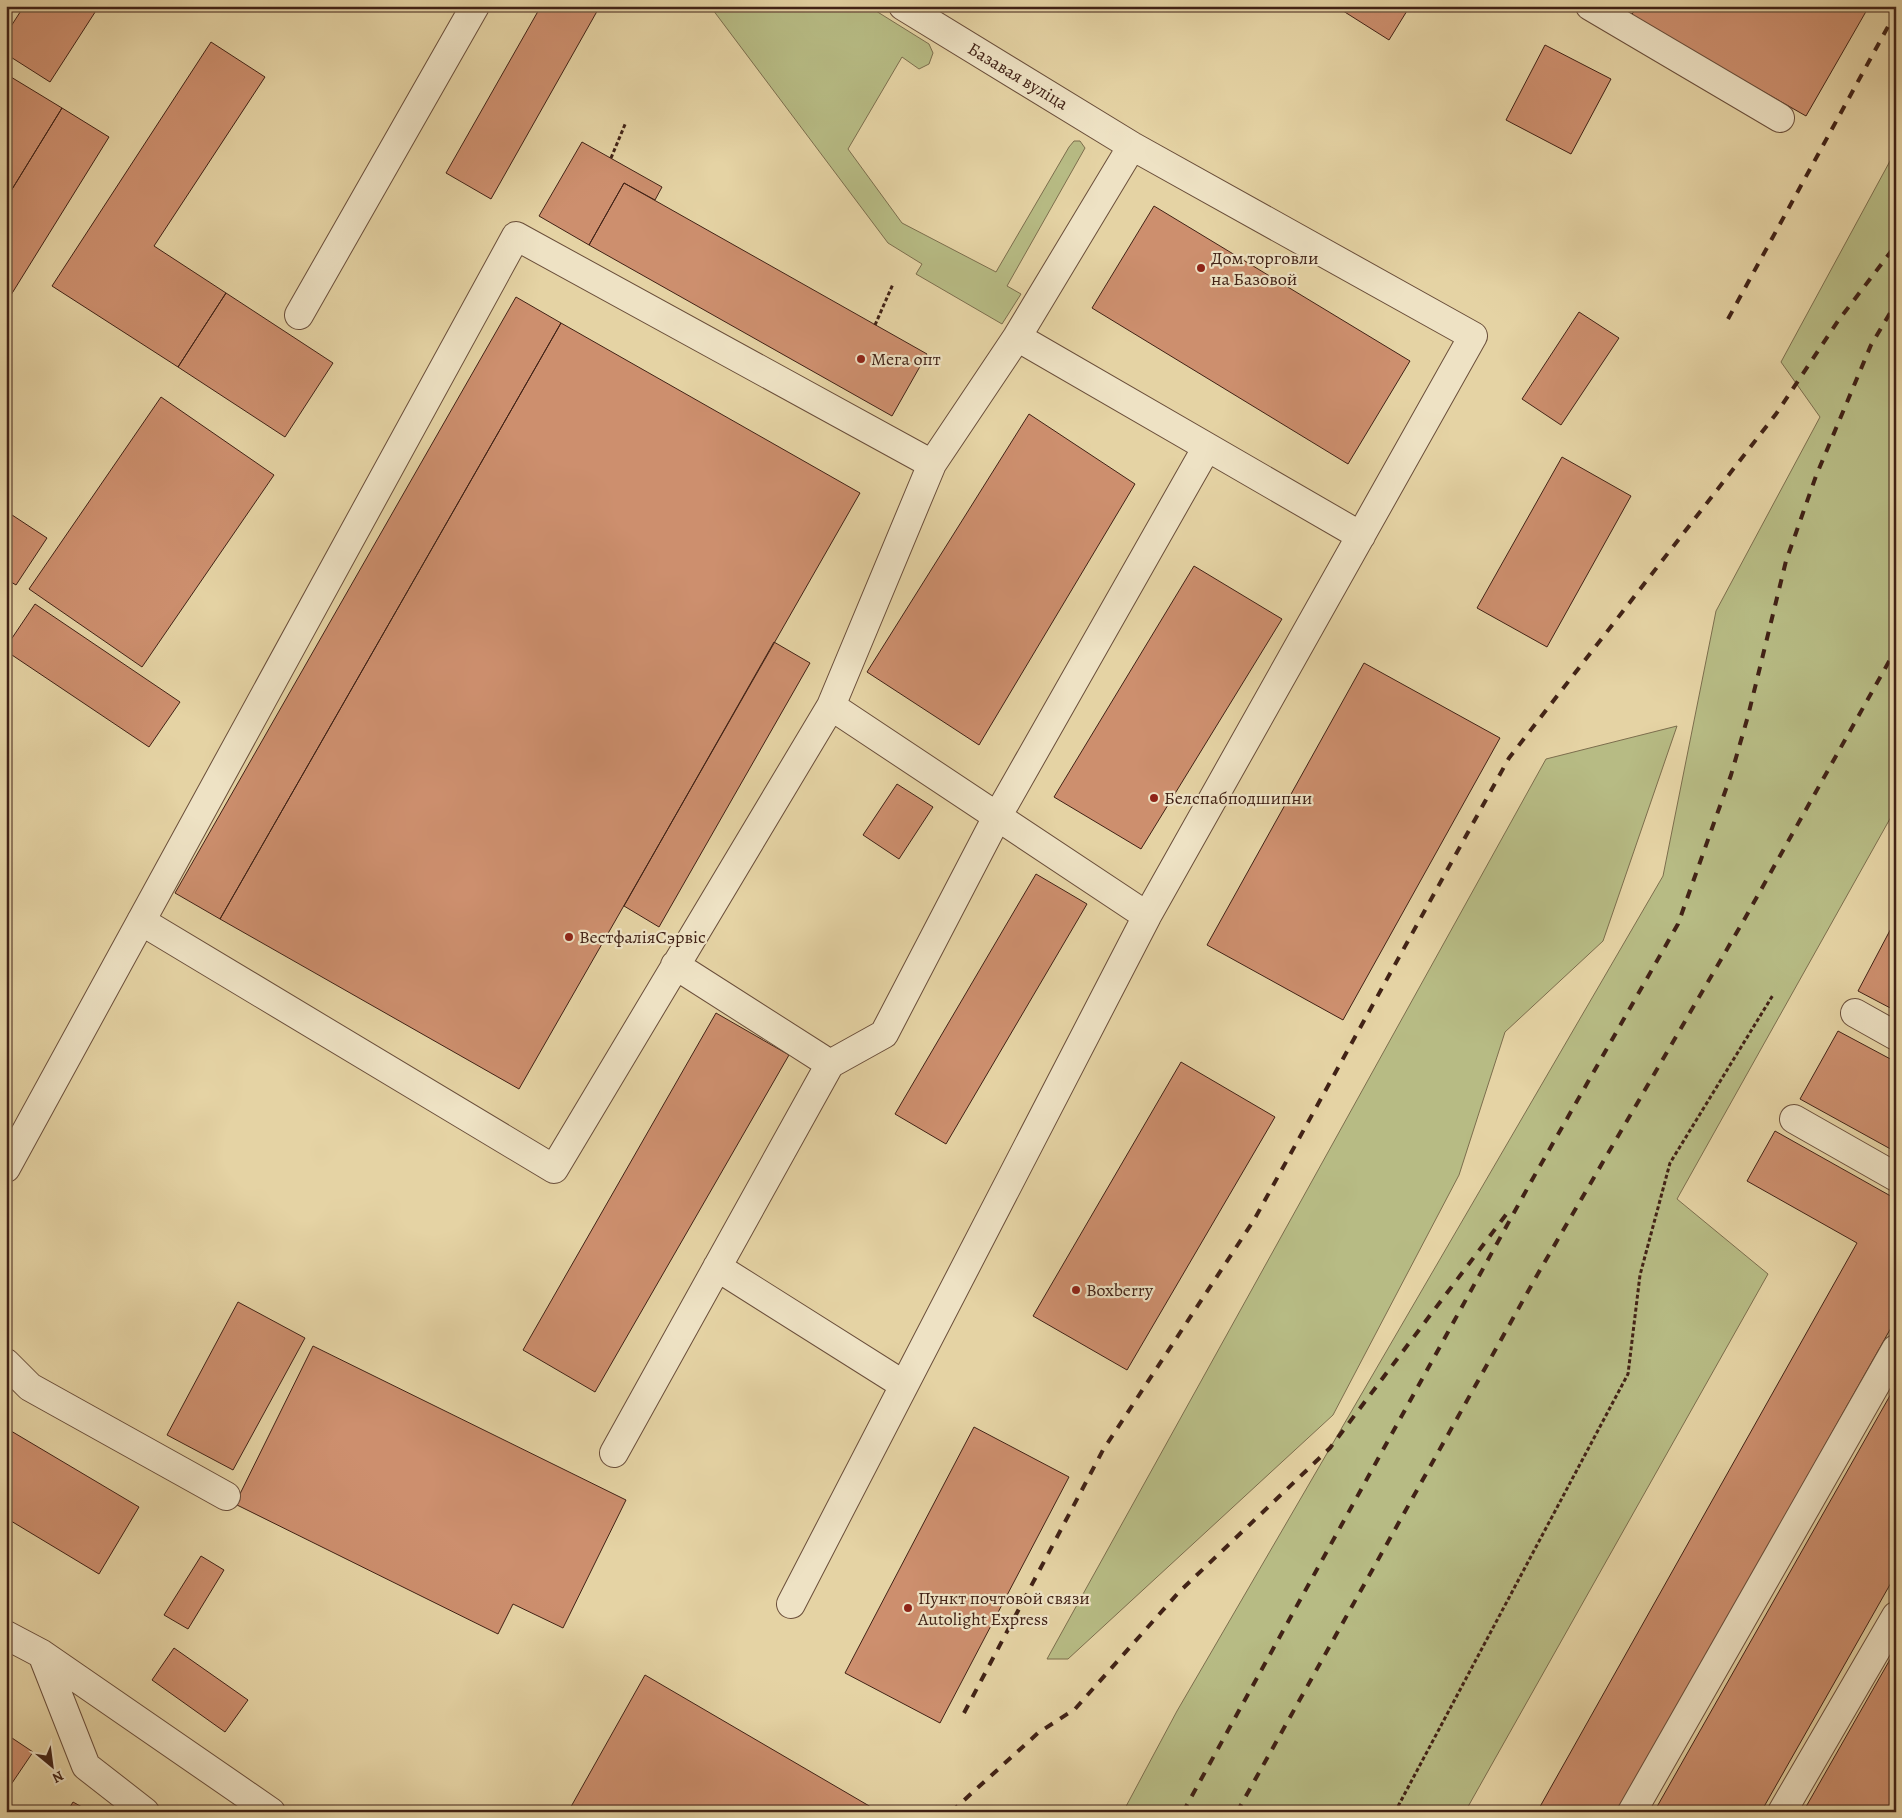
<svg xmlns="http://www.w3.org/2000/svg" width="1902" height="1818" font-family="Alegreya,serif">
  <rect width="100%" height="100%" fill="#e5d3a4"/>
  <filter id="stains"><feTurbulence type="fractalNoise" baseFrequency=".004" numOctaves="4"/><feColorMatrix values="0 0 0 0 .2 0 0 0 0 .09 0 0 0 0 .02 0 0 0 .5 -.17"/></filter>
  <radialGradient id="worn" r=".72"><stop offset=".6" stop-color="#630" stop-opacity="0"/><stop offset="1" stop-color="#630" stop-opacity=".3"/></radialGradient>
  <path fill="#b7bb84" stroke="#7c6e4d" d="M710 6H868L929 44 933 53 929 64 919 69 902 57 848 149 902 223 996 272 1069 147 1074 141H1080L1085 148 1007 286 1021 294 1002 324 916 274 922 264 888 243Z
    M1896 150V808L1677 1199 1768 1274 1465 1812H1123L1177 1711 1663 876 1716 611 1820 417 1781 362Z
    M1677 726 1603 941 1505 1032 1459 1175 1333 1415 1068 1659H1047L1546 759Z"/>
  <path fill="#cd8f6e" stroke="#412216" d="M24 6H99L50 82 6 54V34Z
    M541 6H600L491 199 446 173Z
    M1342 6H1410L1389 40 1340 9Z
    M1637 6H1866L1868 8 1806 116 1631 16Z
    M211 42 265 77 154 246 226 293 178 367 52 286Z
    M1545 45 1611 79 1571 154 1506 120Z
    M6 74 62 108 6 199Z
    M62 108 109 137 6 303V199Z
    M582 142 662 187 655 200 624 183 589 245 539 216Z
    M624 183 927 354 892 416 589 245Z
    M1154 206 1410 361 1348 464 1092 308Z
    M226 293 333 363 285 437 178 367Z
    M516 297 561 323 220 919 175 893Z
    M1579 312 1619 338 1561 425 1522 399Z
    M561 323 860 493 519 1089 220 919Z
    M161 397 274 475 142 667 29 589Z
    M1029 414 1135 484 979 745 867 672Z
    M1562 457 1631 496 1547 647 1477 608Z
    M6 511 47 538 16 585 6 579Z
    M1194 566 1282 619 1141 849 1054 797Z
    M35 604 180 702 149 747 6 651V647Z
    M774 642 810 663 659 927 624 906Z
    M1364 663 1500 738 1343 1020 1207 945Z
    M897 784 933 807 899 859 863 835Z
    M1036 874 1087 904 946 1144 895 1114Z
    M1896 919V1011L1858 991Z
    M716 1013 789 1055 595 1392 523 1350Z
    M1838 1031 1896 1062V1152L1800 1099Z
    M1181 1062 1275 1117 1127 1370 1033 1316Z
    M1775 1131 1896 1199V1319L1618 1812H1537L1857 1243 1747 1181Z
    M238 1302 305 1338 233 1470 167 1435Z
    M313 1346 626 1500 563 1628 513 1604 498 1634 235 1504Z
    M1896 1385V1574L1761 1812H1654Z
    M974 1427 1069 1477 940 1723 845 1673Z
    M6 1428 139 1507 99 1574 6 1518Z
    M201 1556 224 1570 188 1629 164 1615Z
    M174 1648 248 1700 225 1732 152 1680Z
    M1896 1649V1812H1803Z
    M645 1675 871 1807 868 1812H568Z
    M6 1734 33 1752 8 1789 6 1788Z
    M73 1802 91 1812H67Z"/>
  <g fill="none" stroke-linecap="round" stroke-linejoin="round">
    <g stroke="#6a4e3a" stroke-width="30">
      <path id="minor" d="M1590 6 1780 118
        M299 315 475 6
        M1017 337 1361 536
        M831 706 1147 916
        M141 921 554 1169 831 706 932 464
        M1855 1013 1896 1036
        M830 1064 884 1034 997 817 1207 447
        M1794 1119 1896 1177
        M6 1168 516 236 932 464 1017 337 1132 146
        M717 1267 904 1385
        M6 1363 30 1387 226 1496
        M614 1453 830 1064 675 965
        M791 1604 1147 916 1473 336 1132 146 903 6
        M6 1635 42 1654 271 1812
        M42 1654 86 1766 145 1812
        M1632 1812 1896 1349
        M1782 1812 1896 1616"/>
    </g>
    <path stroke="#412216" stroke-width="3" stroke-dasharray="4 2.5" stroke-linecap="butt" d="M611 158 626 122
      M875 325 893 284
      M1395 1812 1628 1374 1640 1275 1670 1163 1773 995"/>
    <use href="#minor" stroke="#eee2c4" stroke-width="28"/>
    <path stroke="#412216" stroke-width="4" stroke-dasharray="9 9" stroke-linecap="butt" d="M1728 319 1896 12
      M964 1713 1103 1450 1254 1220 1509 758 1776 414 1838 321 1896 245
      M951 1812 1038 1733 1075 1709 1179 1592 1330 1448 1508 1212
      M1183 1812 1532 1180 1678 924 1731 775 1748 716 1786 561 1816 476 1871 345 1896 303
      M1237 1812 1540 1270 1744 920 1896 649"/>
  </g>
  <g fill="#8f2418" stroke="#eee2c4" stroke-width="2">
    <circle cx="1201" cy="268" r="5"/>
    <circle cx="861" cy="359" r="5"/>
    <circle cx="1154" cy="798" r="5"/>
    <circle cx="569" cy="937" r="5"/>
    <circle cx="1076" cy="1290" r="5"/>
    <circle cx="908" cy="1608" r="5"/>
  </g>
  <g text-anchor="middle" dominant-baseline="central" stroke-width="4.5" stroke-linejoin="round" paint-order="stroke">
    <g font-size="18" fill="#412216" stroke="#eee2c4">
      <text transform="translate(1018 76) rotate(31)">Базавая вуліца</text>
    </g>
    <g font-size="18" fill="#412216" stroke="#eee2c4" text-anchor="start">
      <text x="1211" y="258">Дом торговли<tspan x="1211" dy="21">на Базовой</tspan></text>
      <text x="871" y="359">Мега опт</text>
      <text x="1164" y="798">Белспабподшипни</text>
      <text x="579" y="937">ВестфаліяСэрвіс</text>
      <text x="1086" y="1290">Boxberry</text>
      <text x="918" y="1598">Пункт почтовой связи<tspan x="918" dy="21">Autolight Express</tspan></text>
    </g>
  </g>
  <rect width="1902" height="1818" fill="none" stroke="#e5d3a4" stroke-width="25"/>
  <rect x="8" y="8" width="1887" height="1803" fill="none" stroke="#412216" stroke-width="2.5"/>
  <rect x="12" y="12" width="1877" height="1793" fill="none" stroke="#412216"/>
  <g transform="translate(52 1766) rotate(151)" stroke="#eee2c4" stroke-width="4" paint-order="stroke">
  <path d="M0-4L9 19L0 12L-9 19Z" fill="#412216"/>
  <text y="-8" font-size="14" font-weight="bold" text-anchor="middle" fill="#412216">N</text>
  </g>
  <rect width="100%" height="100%" filter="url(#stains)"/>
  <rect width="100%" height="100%" fill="url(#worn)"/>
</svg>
